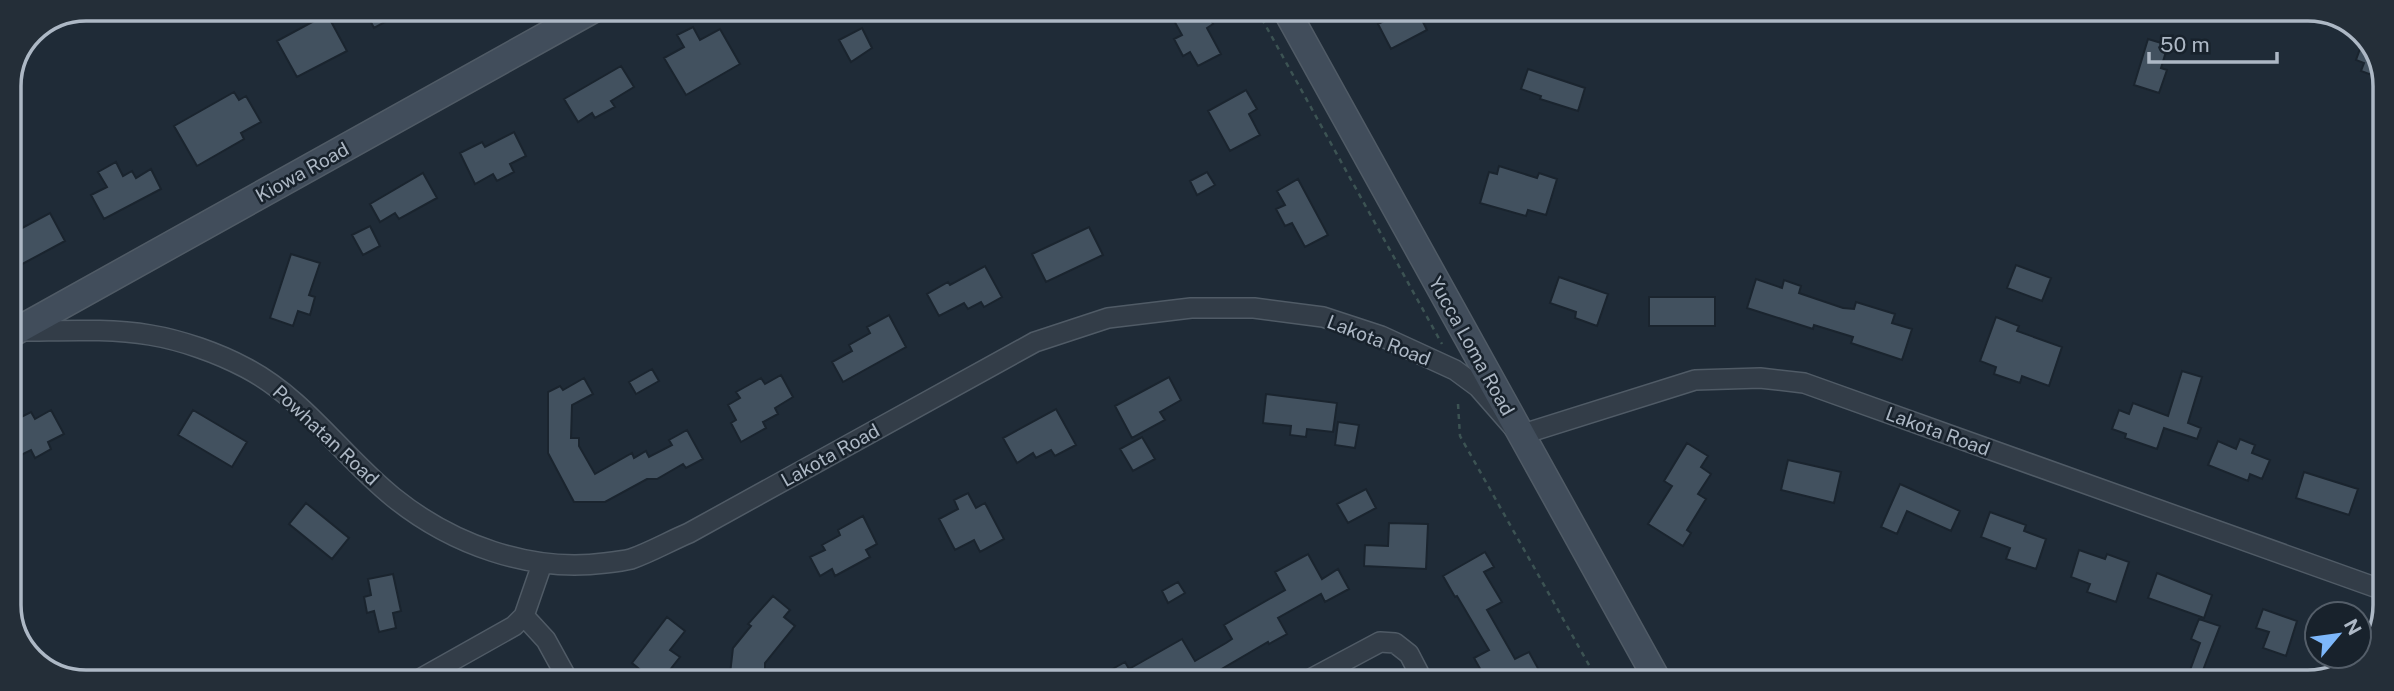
<svg xmlns="http://www.w3.org/2000/svg" width="2394" height="691" font-family="'Public Sans',sans-serif">
  <rect width="100%" height="100%" fill="#1f2b37"/>
  <path fill="#42515f" stroke="#1a242e" stroke-width="2" d="M364 9H409L374 28Z
    M1184 10H1206L1213 24 1207 28 1221 54 1198 66 1190 52 1183 56 1174 39 1182 35 1172 17Z
    M1390 10H1417L1427 30 1391 49 1378 24 1393 16Z
    M327 14 347 51 297 77 277 41Z
    M693 27 700 40 720 29 740 64 686 95 664 58 684 47 677 35Z
    M862 28 872 48 851 62 839 40Z
    M2365 35 2380 69 2377 77 2361 71 2364 63 2356 60Z
    M2148 39 2168 45 2161 68 2167 70 2159 93 2134 85Z
    M621 66 634 87 611 101 615 107 595 118 592 113 578 122 564 99Z
    M1528 69 1585 88 1578 111 1540 99 1541 96 1521 89Z
    M1246 90 1257 109 1249 114 1260 135 1230 151 1208 111Z
    M234 92 239 100 246 96 261 122 241 133 244 139 197 166 174 126Z
    M514 132 526 156 510 164 514 172 497 181 493 174 475 184 460 153 482 142 485 147Z
    M116 162 123 176 132 171 136 178 151 169 161 189 104 219 91 195 107 187 98 172Z
    M1499 166 1537 178 1539 173 1557 179 1546 215 1528 210 1526 216 1480 203 1489 172 1497 174Z
    M1207 172 1215 185 1197 195 1190 181Z
    M423 173 437 198 399 219 395 213 380 222 370 204Z
    M1298 179 1328 235 1305 247 1292 223 1285 226 1276 209 1285 205 1277 191Z
    M50 213 65 241 13 269 9 260V235Z
    M370 226 380 246 363 255 352 235Z
    M1089 227 1103 255 1046 282 1032 254Z
    M291 254 320 263 309 295 315 297 310 315 298 311 293 326 270 318Z
    M2016 265 2051 278 2042 301 2007 288Z
    M985 266 1002 297 984 307 981 302 968 309 964 303 939 316 927 294 948 282 950 285Z
    M1559 277 1608 294 1597 326 1575 318 1576 312 1550 303Z
    M1756 279 1782 288 1784 280 1801 286 1799 293 1843 308 1854 309 1856 302 1895 314 1892 323 1912 329 1902 360 1851 343 1853 337 1814 325 1813 329 1747 308Z
    M1649 297H1715V326H1649Z
    M889 315 906 347 843 382 832 362 852 351 849 345 870 333 867 327Z
    M1996 317 2019 326 2017 331 2062 347 2049 386 2022 376 2020 383 1994 374 1996 367 1980 361Z
    M652 369 659 381 636 394 629 382Z
    M2182 371 2202 377 2188 423 2201 428 2197 439 2164 428 2157 449 2125 438 2126 434 2112 429 2119 410 2129 414 2133 403 2168 416Z
    M781 375 793 397 775 408 778 414 763 422 766 428 741 442 731 423 736 420 728 405 740 398 736 392 761 378 765 384Z
    M1169 377 1181 400 1160 412 1165 420 1132 438 1115 406Z
    M584 378 593 394 572 405 571 438H579V446L595 474 632 453 634 458 646 451 649 457 672 445 669 440 687 430 703 459 686 468 683 464 657 479H647L605 502H574L548 453V392L560 386 563 390Z
    M1266 394 1337 403 1333 432 1307 429 1306 437 1290 435 1291 426 1263 423Z
    M1056 409 1076 445 1055 456 1051 450 1036 458 1033 453 1017 463 1003 438Z
    M51 410 64 434 48 442 51 449 35 458 31 450 13 459 9 451V423L31 412 35 419Z
    M193 410 247 442 232 467 178 435Z
    M1338 422 1359 425 1355 448 1335 445Z
    M1142 437 1155 459 1133 471 1120 449Z
    M2240 439 2255 445 2252 453 2270 460 2262 479 2250 474 2248 481 2208 465 2218 441 2236 449Z
    M1687 443 1708 456 1701 467 1711 474 1698 494 1706 499 1687 530 1691 533 1683 546 1648 524 1672 486 1664 481Z
    M1788 460 1841 472 1834 503 1781 490Z
    M2304 472 2358 489 2349 515 2296 498Z
    M1900 484 1960 511 1951 531 1907 511 1897 534 1881 527Z
    M1366 489 1376 508 1348 523 1337 504Z
    M968 493 976 508 985 503 1004 539 980 552 974 540 955 550 939 519 958 509 954 500Z
    M306 503 349 538 332 559 289 524Z
    M1990 512 2026 525 2024 531 2046 539 2036 569 2006 559 2010 548 1981 537Z
    M863 516 877 544 866 550 870 557 835 576 832 569 820 576 810 557 825 550 822 545 840 535 838 530Z
    M1389 523 1428 524 1426 569 1364 566 1365 545 1388 546Z
    M2079 550 2105 559 2107 554 2129 562 2116 602 2087 592 2090 584 2071 577Z
    M1485 552 1494 567 1484 572 1502 602 1487 610 1515 659 1529 652 1545 681H1487L1474 658 1489 650 1457 596 1455 597 1443 576Z
    M1308 554 1322 579 1338 569 1349 589 1325 602 1321 594 1278 618 1287 634 1269 644 1268 642 1201 681H1091L1125 662 1129 669 1182 639 1195 661 1226 643 1232 639 1224 625 1285 590 1275 572Z
    M2157 573 2212 595 2204 618 2148 598Z
    M393 574 401 611 393 613 396 628 379 632 374 611 367 613 364 597 371 595 368 579Z
    M1178 582 1185 593 1168 603 1162 591Z
    M773 596 790 610 784 617 795 626 765 663V679L734 680 730 674 733 648 751 626 748 624Z
    M2263 609 2297 621 2286 656 2263 648 2269 632 2256 628Z
    M667 617 685 631 670 650 680 657 662 680H636L643 672 632 663Z
    M2199 619 2220 626 2200 678 2189 673 2200 643 2191 639Z"/>
  <g fill="none" stroke-linecap="round" stroke-linejoin="round">
    <g stroke="#505b66" stroke-width="22">
      <path id="street" d="M18 331C61 331 107 328 150 335 181 340 218 353 246 368 305 399 342 456 393 497 451 544 530 573 605 563 614 562 623 561 631 559 651 552 670 541 689 533L1035 342 1108 318 1191 308H1254L1323 317 1381 336 1455 370 1478 387 1520 435 1695 380 1760 378 1804 383 2383 590
        M524 616 546 640 568 680
        M418 680 514 626 524 616 542 564
        M1307 681 1380 642 1395 643 1409 654 1423 681"/>
    </g>
    <g stroke="#505b66" stroke-width="29">
      <path id="secondary" d="M1286 10 1658 681
        M9 335 594 9"/>
    </g>
    <path stroke="#3c5353" stroke-width="2.5" stroke-dasharray="5 5" stroke-linecap="butt" d="M1257 10 1442 344
      M1458 404 1460 436 1598 681"/>
    <use href="#street" stroke="#333d48" stroke-width="19"/>
    <use href="#secondary" stroke="#414d5b" stroke-width="26"/>
  </g>
  <g text-anchor="middle" dominant-baseline="central" stroke-width="5" stroke-linejoin="round" paint-order="stroke">
    <g font-size="19" fill="#adb8c5" stroke="#18222c">
      <text transform="translate(302 172) rotate(-29)">Kiowa Road</text>
      <text transform="translate(1379 340) rotate(21)">Lakota Road</text>
      <text transform="translate(1472 346) rotate(61)">Yucca Loma Road</text>
      <text transform="translate(1938 431) rotate(20)">Lakota Road</text>
      <text transform="translate(326 435) rotate(43)">Powhatan Road</text>
      <text transform="translate(830 455) rotate(-29)">Lakota Road</text>
    </g>
  </g>
  <path d="M0 0H2394V691H0ZM86 21H2308A65 65 0 0 1 2373 86V605A65 65 0 0 1 2308 670H86A65 65 0 0 1 21 605V86A65 65 0 0 1 86 21Z" fill="#242e38" fill-rule="evenodd"/>
  <path fill="none" stroke="#adb8c5" stroke-width="3.5" d="M86 21H2308A65 65 0 0 1 2373 86V605A65 65 0 0 1 2308 670H86A65 65 0 0 1 21 605V86A65 65 0 0 1 86 21Z"/>
  <g transform="translate(2338 635) rotate(61)"><circle r="33" fill="#18222c" stroke="#545e69" stroke-width="2"/>
  <path d="M0-5L12 26L0 18L-12 26Z" fill="#7db7fa"/>
  <text y="-10" font-size="19" font-weight="bold" text-anchor="middle" fill="#adb8c5">N</text>
  </g>
  <path d="M2149 52v10h128v-10" fill="none" stroke="#adb8c5" stroke-width="3.5"/>
  <text x="2160" y="52" font-size="21" fill="#adb8c5" stroke="#18222c" stroke-width="5" paint-order="stroke">50 m</text>
</svg>
